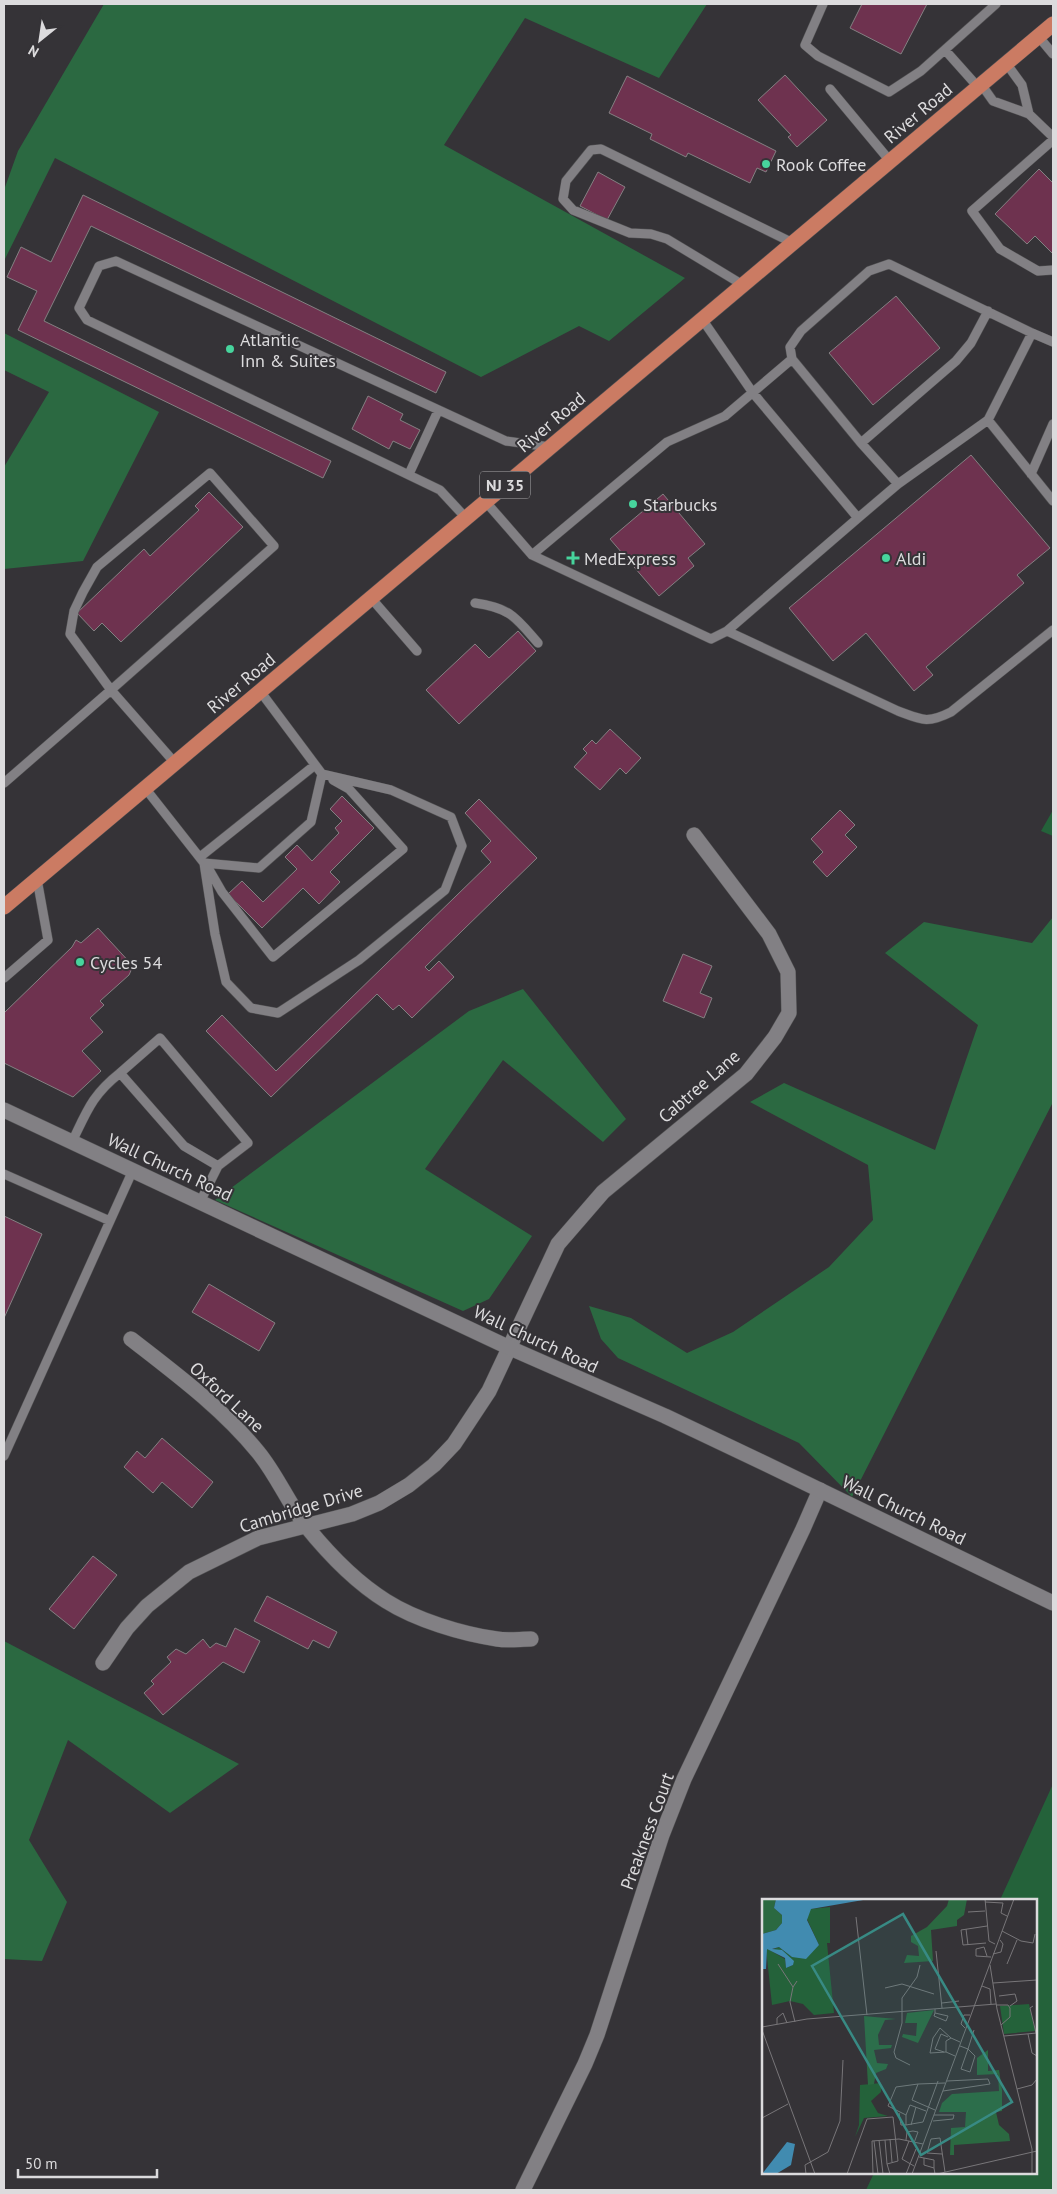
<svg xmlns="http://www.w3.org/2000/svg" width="1057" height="2194" font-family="'PT Sans',sans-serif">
  <rect width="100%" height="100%" fill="#353337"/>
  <path fill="#24623a" d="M1053 810V836L1041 831Z
    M1053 1784V2190H866L874 2173H1036V1900H1000Z"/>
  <path fill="#2b6941" d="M104 4H707L659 78 525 18 444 145 685 278 609 341 579 326 481 377 55 158 4 261V190L18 151Z
    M4 333 159 412 83 561 4 569V467L49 392 4 370Z
    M1053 917V1102L852 1497 799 1443 618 1358 601 1339 589 1306 631 1318 687 1353 733 1332 829 1267 873 1220 868 1165 750 1102 784 1083 935 1150 978 1025 885 953 924 922 1032 943Z
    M523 989 626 1119 603 1142 503 1060 425 1169 532 1236 489 1299 463 1311 215 1200 469 1011Z
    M4 1641 239 1764 170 1813 68 1740 29 1840 67 1902 42 1961 4 1959Z"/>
  <path fill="#6e324f" stroke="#848082" d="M862 4H927L901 54 850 28Z
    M785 75 827 120 797 147 788 137 791 135 758 100Z
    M627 76 776 151 766 172 757 168 750 183 688 153 686 157 650 139 652 134 609 113Z
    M1039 169 1053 183V254L1035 236 1027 244 995 214Z
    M598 172 625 187 607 220 580 206Z
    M83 195 446 372 436 393 91 226 44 321 331 461 323 478 18 330 37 291 7 277 21 247 51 262Z
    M896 296 940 348 873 405 829 353Z
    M368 396 403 414 400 420 420 430 410 449 393 441 389 449 352 429Z
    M971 455 1050 548 1017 575 1024 583 926 667 933 675 914 691 866 633 833 661 789 608Z
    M209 492 243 527 121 642 102 623 94 631 77 613 144 549 150 556 199 510 195 506Z
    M663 494 705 544 688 558 694 566 659 596 610 539Z
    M518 631 536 651 459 724 426 690 475 644 489 658Z
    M610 729 641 758 626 774 620 768 600 790 574 767 587 753 583 749 592 740 596 744Z
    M342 796 374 828 330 872 340 882 319 904 303 888 262 928 228 894 242 881 263 902 297 869 285 857 297 845 312 861 339 833 335 828 342 821 330 809Z
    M479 799 537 858 425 967 429 971 439 961 454 977 412 1018 399 1005 393 1010 377 994 271 1097 206 1031 222 1015 276 1071 491 862 481 851 491 841 465 813Z
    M840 810 855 825 845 835 857 847 827 877 813 862 823 852 811 839Z
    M98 928 133 966 129 975 100 1001 104 1005 90 1018 103 1032 82 1051 101 1071 73 1097 4 1063V1013L72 947 76 940 81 943Z
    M683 954 712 966 700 993 712 998 704 1018 663 1001Z
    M4 1216 42 1234 4 1318Z
    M209 1284 275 1323 259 1351 192 1312Z
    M162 1438 213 1482 192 1508 162 1482 153 1493 124 1467 137 1451 145 1458Z
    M93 1556 117 1575 74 1629 49 1609Z
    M267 1596 337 1632 329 1648 313 1640 308 1649 254 1621Z
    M235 1628 260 1641 244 1673 223 1662 163 1715 144 1693 154 1684 151 1681 171 1662 167 1657 176 1649 186 1654 203 1639 210 1648 216 1643 226 1647Z"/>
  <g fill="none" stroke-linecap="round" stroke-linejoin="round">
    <g stroke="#525153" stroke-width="10">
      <path id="lane" d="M823 4 805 45 818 56 889 92 921 71 996 4
        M1038 36 1053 54
        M945 50 978 87
        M1006 63 1022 85 1029 114
        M981 84 993 101 1029 114 1053 137
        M830 89 890 161
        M1053 140 972 211 1000 249 1038 271 1053 270
        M743 285 667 239 651 234 630 233 573 210 563 199 566 181 591 150 601 149 793 243
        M1032 333 1053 342
        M792 359 861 443 898 484 988 420
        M861 443 956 361 971 343 988 311
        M409 474 438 411
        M1031 474 1053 424
        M485 501 532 555 711 639 727 631 858 518 753 393 702 319
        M466 518 440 490 87 320 79 308 99 266 116 261 506 441 550 447
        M858 518 898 484
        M532 555 667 442 725 416 792 359 790 347 801 331 869 271 889 264 1032 333 988 420 1053 501
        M371 598 417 651
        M475 603C511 608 516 618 538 643
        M727 631 898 711C922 720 927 724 951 712L1053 630
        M4 783 111 690 70 634 74 611 83 592 97 567 210 473 274 546 111 690 175 763
        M145 788 204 863 259 868 311 822 322 774 260 691
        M200 857 315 765
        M204 863 215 934 226 982 251 1008 278 1013 359 960 445 890 462 846 451 817 391 790 322 774
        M207 866 222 892 273 957 403 849 349 789 333 780
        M4 978 48 940 37 879
        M72 1142C87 1111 92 1095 120 1073
        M4 1174 110 1221
        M200 1202 218 1166 184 1146 120 1073 160 1038 248 1143 218 1166
        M4 1456 133 1170"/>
    </g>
    <g stroke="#525153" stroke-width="16">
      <path id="street" d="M131 1339C176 1374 222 1408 258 1452 277 1475 288 1503 306 1526 327 1552 357 1583 386 1601 416 1620 462 1634 497 1639 508 1641 520 1639 531 1639
        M103 1663 127 1628 147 1606 189 1572 258 1538 352 1514 379 1503 409 1485 434 1465 454 1444 489 1391 558 1244 603 1192 746 1074 775 1037 789 1013 788 972 769 934 694 835
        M523 2190 585 2064 597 2035 662 1835 684 1779 803 1529 820 1490"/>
    </g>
    <g stroke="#525153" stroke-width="16">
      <path id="secondary" d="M4 1110 510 1348 665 1416 766 1464 1053 1603"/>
    </g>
    <g stroke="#525153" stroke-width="16">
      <path id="highway" d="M4 907 1053 24"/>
    </g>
    <use href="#lane" stroke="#828084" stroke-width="9"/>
    <use href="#street" stroke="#828084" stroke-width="15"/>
    <use href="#secondary" stroke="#828084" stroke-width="15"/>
    <use href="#highway" stroke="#cb7b63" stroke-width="15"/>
  </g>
  <g fill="#47d49d" stroke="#353337" stroke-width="2">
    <circle cx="766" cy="164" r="5"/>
    <circle cx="230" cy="349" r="5"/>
    <circle cx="633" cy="504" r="5"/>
    <path d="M570.5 550.5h5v5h5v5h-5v5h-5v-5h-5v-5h5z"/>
    <circle cx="886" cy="558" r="5"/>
    <circle cx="80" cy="962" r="5"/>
  </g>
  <g text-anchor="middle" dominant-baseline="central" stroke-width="4" stroke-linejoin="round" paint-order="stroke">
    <rect fill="#353337" stroke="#aaa9ab" stroke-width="1" x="480" y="471.5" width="50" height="27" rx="4"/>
    <g font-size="16" font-weight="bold" fill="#dcdbdd">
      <text x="505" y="485">NJ 35</text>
    </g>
    <g font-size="18" fill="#dcdbdd" stroke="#353337">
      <text transform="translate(918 113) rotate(-40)">River Road</text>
      <text transform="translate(551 422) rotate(-40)">River Road</text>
      <text transform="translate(241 683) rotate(-40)">River Road</text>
      <text transform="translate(699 1086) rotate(-41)">Cabtree Lane</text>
      <text transform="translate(170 1167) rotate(25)">Wall Church Road</text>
      <text transform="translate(536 1339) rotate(25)">Wall Church Road</text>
      <text transform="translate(227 1397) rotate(43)">Oxford Lane</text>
      <text transform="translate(301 1508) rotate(-17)">Cambridge Drive</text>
      <text transform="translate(904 1510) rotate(26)">Wall Church Road</text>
      <text transform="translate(647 1831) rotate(-70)">Preakness Court</text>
    </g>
    <g font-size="18" fill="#dcdbdd" stroke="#353337" text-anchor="start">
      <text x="776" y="164">Rook Coffee</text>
      <text x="240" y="339">Atlantic<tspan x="240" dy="21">Inn &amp; Suites</tspan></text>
      <text x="643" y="504">Starbucks</text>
      <text x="584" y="558">MedExpress</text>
      <text x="896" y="558">Aldi</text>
      <text x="90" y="962">Cycles 54</text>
    </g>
  </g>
  <g transform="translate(762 1899)">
    <rect width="275" height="275" fill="#353337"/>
    <path d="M68 8V44H65L72 114 52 116 41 105 28 102 10 106 4 49 23 60 24 69 31 66 20 51H9L17 48 30 58 57 46 45 20 48 10ZM267 105 273 132 242 135 238 107ZM119 184V193L109 202 116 214 126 217 102 219 93 238 97 226 98 186Z" fill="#24623a"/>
    <path d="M0 0H14L12 9 20 16V24L14 31 0 35ZM187 0H205L202 16 195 21V27L169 31 171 62 142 64 145 56 157 57 156 47 149 43V37L165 28 185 7ZM172 111 156 144 140 138 141 135 154 137 155 124H143L145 114ZM102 117 134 120 123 121 116 136 117 146H130L129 149 112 151 115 164 126 165 124 170 114 174 112 185 106 186ZM226 151V172L237 171 240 191V212L234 213 237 226 247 235 248 242 192 246V256H188L189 229 203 228 204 213H177L180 204 190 195 237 192 236 175 215 176V159Z" fill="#2b6941"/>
    <path d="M14 0H107L49 10 45 21 57 46 44 60 30 58 17 48 10 50 20 51 32 62 31 66 24 69 23 59 5 50 4 70H0V35L14 31 20 24V16L12 9ZM25 243 33 245 29 266 14 275H0Z" fill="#418bb0"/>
    <path fill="none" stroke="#787679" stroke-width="1" d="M223 0 227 42 233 45M223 3 241 4 239 14 245 17M206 13 223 12M94 18 105 116M204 30 206 46M240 32 259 42 271 44 273 35M224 44 201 46 199 31 225 27M174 52 180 109M231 55 239 53 241 45 238 41M225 57 222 48 214 50V57L229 58M16 65 31 88M245 65 255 41M228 66 235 110 270 250V275M231 84 275 81M220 87 228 90 229 105M123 89 140 85 172 95M237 97 253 95 255 102 248 107M180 104 197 102M234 106H246L248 109V118L239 126M271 107 268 109 274 134M173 110V114L186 117 184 122 172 117 173 114M33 123 28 103 31 88 35 82M15 125V119L21 114 25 124M0 128 45 120 234 105M203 129 199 125 202 116H208M0 131 53 275M266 135 270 154 275 157M242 137 275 134M198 147 206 150 199 170 208 173 213 157 206 150 212 131M182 153 173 150 179 135 186 138M184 153 168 154 171 139 178 129 189 139M193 157 184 153V142L189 139 198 143M148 166 134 159 132 153 140 124V99L155 78 158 66M156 185 134 188 126 207 144 216V226L161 223 176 182M255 190 270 186 275 180M181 192 228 185 226 180 185 182M173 211 150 201 156 185 183 184M137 214 139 226H144M144 216 148 206 164 212M0 219 26 205M171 222 191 220 192 216H172M149 226 154 208M128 240 130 263M117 241 121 275M123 241 125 265M144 241 145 233 151 232 156 233 152 244M112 242 116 275M147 242 140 260 152 267M180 255 165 254 169 240 178 239 183 273M157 258 162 259V266L172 269 173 275M162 259 172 261V269M44 275 43 266 66 253 78 222 81 161M85 275 105 220 131 218 136 262 125 265 128 275M111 275 110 242 137 240 161 245M144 275 154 250M150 275 252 0M175 275 275 252"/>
    <path fill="#388a84" fill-opacity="0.15" stroke="#388a84" stroke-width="2.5" d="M141 15 250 203 159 256 50 67Z"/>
    <rect width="275" height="275" fill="none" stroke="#dcdbdd" stroke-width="2.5"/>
  </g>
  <rect width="1057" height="2194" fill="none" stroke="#dcdbdd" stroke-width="10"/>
  <g transform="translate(40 40) rotate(210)" stroke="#353337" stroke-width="4" paint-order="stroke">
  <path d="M0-4L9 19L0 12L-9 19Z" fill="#dcdbdd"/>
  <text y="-8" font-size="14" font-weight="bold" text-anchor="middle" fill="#dcdbdd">N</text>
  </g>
  <path d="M18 2169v8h139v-8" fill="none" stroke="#dcdbdd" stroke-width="2.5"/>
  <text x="25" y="2169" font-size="15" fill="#dcdbdd" stroke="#353337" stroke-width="4" paint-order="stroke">50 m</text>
</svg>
